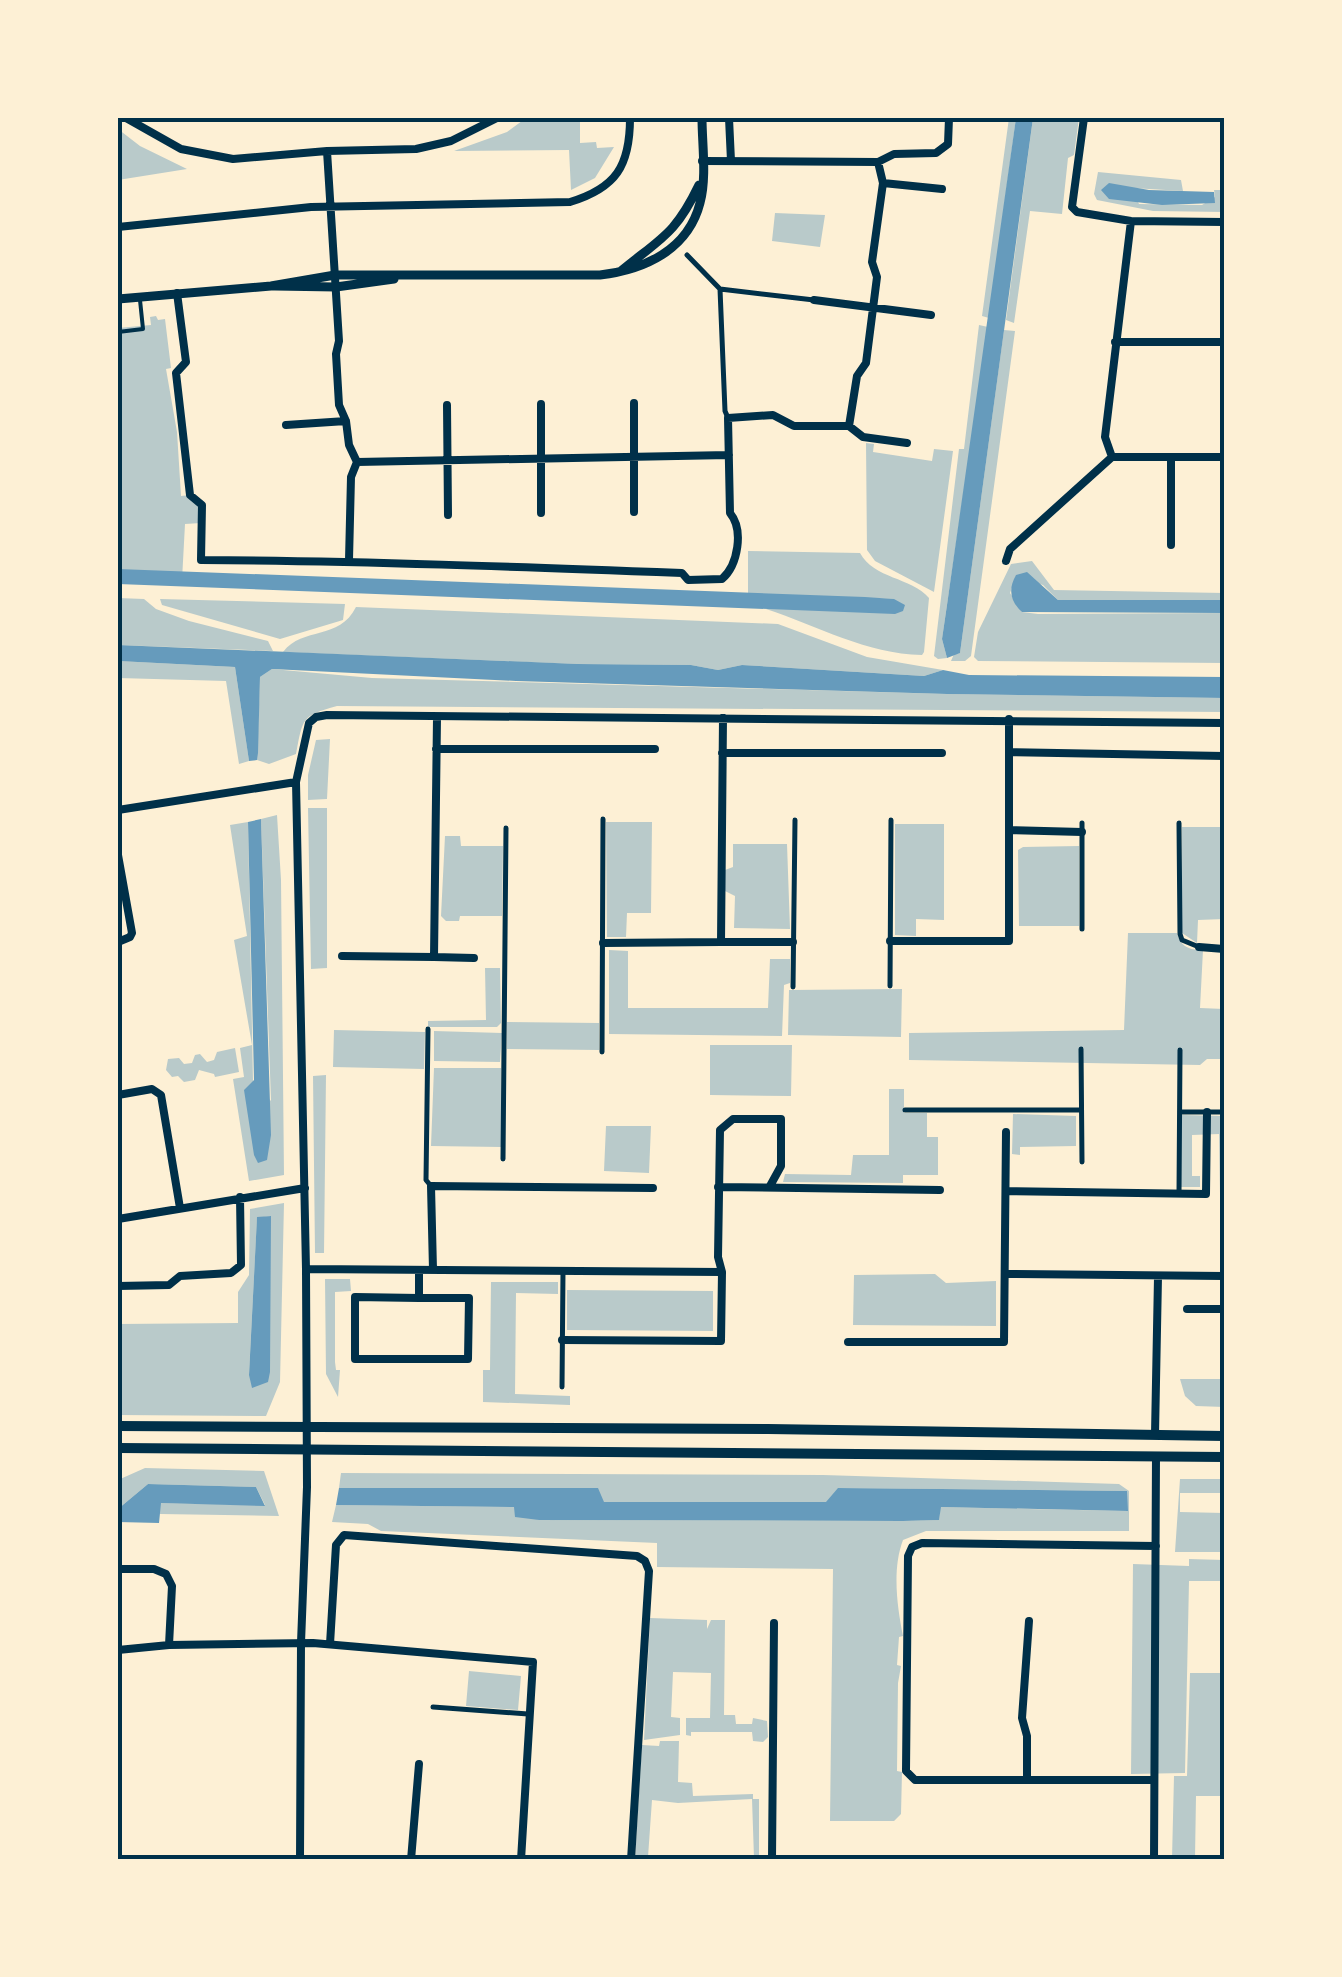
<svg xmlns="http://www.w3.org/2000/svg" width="1342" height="1977" font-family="'IBM Plex Sans',sans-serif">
  <rect width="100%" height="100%" fill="#fdf0d5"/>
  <path fill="#b9caca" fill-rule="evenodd" d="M526 118H580V143L596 142 597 148 614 147 595 178 571 190 569 150 454 151 507 132Z
    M1009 118H1016L989 318 982 316Z
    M1033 118H1079L1074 155 1068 158 1062 214 1030 211 1014 323 1006 320Z
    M118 129 140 146 187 169 118 180Z
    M1098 172 1181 180 1183 191 1132 188 1139 204 1202 205 1215 197 1214 190H1224V212L1153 211 1097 200 1094 194Z
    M775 213 825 215 820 247 772 241Z
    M156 316 158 320 165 319 171 368 166 369 177 432 181 496 190 495 202 505 201 523 185 524 182 580H118V328L151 325 150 317Z
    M979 325 988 327 947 605 942 639 947 658 938 659 934 656 959 449H964Z
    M1004 330 1015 331 971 656 965 661H951L954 654 960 653Z
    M866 443 874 444 873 452 932 461 934 449 953 451 934 592 875 561 867 550Z
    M748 551 860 553C874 579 911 577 929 598L924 652 922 655C866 654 818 626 766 609H801L894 599 748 594Z
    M1032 561 1054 590 1224 593V600H1058L1043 585 1016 576 1010 593 1022 612 1038 614 1224 613V663L978 661 974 657 978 632 1011 564Z
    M118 598 144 599 156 609 189 621 268 641 273 651 118 645Z
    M160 599 345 604 343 620 280 639 162 605Z
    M356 607 778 624 867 657 943 670 924 676 742 665 718 670 691 665 578 664 283 652C303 626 339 641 356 607Z
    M118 661 235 667 249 761 239 764 226 681 118 678Z
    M272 669 372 678 947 694 1224 698V712L337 706C301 716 303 718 296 754L269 764 257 760 260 677Z
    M330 739 327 799 308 800V775L316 740Z
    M308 808H327V968L311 969Z
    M277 815 281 880 284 1175 249 1181 233 1079 244 1077 240 1048 252 1045 234 940 247 936 230 825 248 822 253 1082 271 1101 261 819Z
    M606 822H652L651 913H627L626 937H607Z
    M895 824H944V920L916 919V936L895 935Z
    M1182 827H1224V919L1198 920 1197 943 1182 933Z
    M445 836H460L461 846H503L502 916H460L459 921H446L441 916Z
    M733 844H787L790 929 734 928 735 896 725 891V870L733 867Z
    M1079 846V926H1019L1018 850 1023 847Z
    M1128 933H1177C1181 947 1189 950 1203 950L1200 1008 1224 1009V1059H1207L1200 1065 909 1060V1033L1124 1030Z
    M609 950 628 951V1008H768L770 959H790V983L784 985 782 1036 609 1034Z
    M485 968H500L501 1023 497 1027H428V1021L486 1020Z
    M902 989 901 1037 788 1035 789 990Z
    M507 1022 599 1023V1050L507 1049Z
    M334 1030 425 1032 424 1069 333 1067Z
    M434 1031 502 1033 500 1062 434 1061Z
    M710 1045H792L791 1096 710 1095Z
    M235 1048 239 1072 215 1077 214 1074 199 1070 195 1080 184 1082 178 1076 172 1077 166 1070 168 1059 179 1058 184 1064 192 1063 195 1055 200 1054 207 1062 214 1060 217 1052Z
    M434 1068H501V1147L431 1146Z
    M326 1075 324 1253H315L313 1076Z
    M889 1089H904V1113H927V1137H938V1175H903V1183L783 1182 785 1174 851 1175 853 1155H889Z
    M1013 1114 1076 1116V1146L1020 1147V1155L1012 1154Z
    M1181 1115 1224 1116V1194H1220L1219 1134 1192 1135V1176H1200V1187H1181Z
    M606 1126H651L649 1173 604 1171Z
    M284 1203 280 1382 266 1416 118 1415V1324L238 1323V1292L249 1275 250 1209ZM270 1216V1372L249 1374 257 1218Z
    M935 1274 946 1283 996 1281V1326L853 1325 854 1275Z
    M325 1279H350L351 1291 335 1292V1362L336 1370H340L338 1397 326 1374Z
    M491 1282H558V1294L516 1293 515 1394 570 1396V1405L483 1402V1370H490Z
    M567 1290 713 1291V1331L567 1330Z
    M1180 1379H1224V1407L1196 1406 1185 1396Z
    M145 1468 264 1471 279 1516 160 1514V1503L265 1505 256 1487 148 1484 118 1509V1480Z
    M341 1473 823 1475 1119 1484 1129 1491V1531H926L903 1540C892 1569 897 1606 903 1636L899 1637 897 1665 901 1666 898 1683 897 1771 902 1772 901 1814 894 1821H830L833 1569 657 1567V1543L381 1531 368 1524 332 1522 336 1505 515 1507 539 1520 903 1521 939 1520 940 1507 1127 1511V1491L839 1488 827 1502H603L597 1488H339Z
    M1180 1479H1224V1493H1180V1512L1224 1513V1552H1175Z
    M1189 1559 1224 1560V1581H1189L1185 1773 1131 1774 1133 1564 1189 1566Z
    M650 1618 707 1620V1629L711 1620H725L724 1715H735L736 1724H752L753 1718 767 1721 768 1737 763 1742 753 1741 752 1732H691V1736L686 1735V1718H710L711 1673 673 1672 671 1717 680 1718V1735L644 1740Z
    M469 1671 521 1676 518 1710 466 1706Z
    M1190 1673H1224V1785H1222V1796H1196L1195 1858 1222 1859H1172L1174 1776H1187Z
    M660 1741H679L678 1782 692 1783 693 1796 753 1794V1799H759V1859H741L754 1858 752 1799 678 1803 652 1800 648 1857 658 1859H635L642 1745 659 1746Z"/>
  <path fill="#669bbc" d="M1016 118H1033L960 653 947 658 942 639 947 605Z
    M1109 183 1149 190 1214 192 1215 203 1162 205 1109 199 1101 190Z
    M118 569 865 597 894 599 905 605 903 611 895 614 118 584Z
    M1027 572 1058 600H1224V613L1022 612C1010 601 1008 589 1016 575Z
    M118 645 578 664 691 665 718 670 742 665 924 676 943 670 969 675 1224 677V698L947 694 516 681 272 669 260 677 258 753 257 760 249 761 235 667 118 661Z
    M261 819 271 1135 267 1160 258 1163 254 1155 244 1090 254 1080 248 822Z
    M271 1216 270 1372 268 1382 252 1388 249 1375 257 1217Z
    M148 1484 256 1487 265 1506 161 1503 159 1523 118 1522V1509Z
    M339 1488H598L604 1502H826L838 1488 1127 1491 1128 1511 941 1507 939 1520 903 1521 539 1520 515 1517 514 1507 336 1505Z"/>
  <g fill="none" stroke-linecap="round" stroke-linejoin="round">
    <path stroke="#003049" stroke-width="4" d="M118 332 143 329 140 300"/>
    <path stroke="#003049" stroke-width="5" d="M687 255 720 289
      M720 289 725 411 728 418
      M720 289 814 300
      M1179 823 1180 934 1182 940 1199 947
      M1082 929V823
      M890 986 891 820
      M793 987 795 820
      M428 1029 426 1180 431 1186
      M1081 1049 1082 1162
      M602 1052 603 819
      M905 1110H1081
      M1180 1112H1224
      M503 1159 506 828
      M1179 1193 1180 1050
      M562 1387 563 1271
      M433 1707 528 1714"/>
    <path stroke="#003049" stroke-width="8" d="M126 118 181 149 233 159 327 151 416 149 451 141 497 118
      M729 118 731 161
      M1084 118 1072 207 1077 212 1131 221 1224 222
      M327 151 339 341 336 354 339 405 346 421 349 445 357 462 351 477 349 560
      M702 161 878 162 894 154 936 153 948 144 949 118
      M883 183 942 189
      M118 227 311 207 570 202C616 188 630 166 630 118
      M177 293 186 362 176 373 190 495 202 505 201 560C361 561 522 567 682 573L688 580 722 579C738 565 744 530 730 513L728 418 773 415 794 426H849L863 437 907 443
      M814 300 931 315
      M1115 342H1224
      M541 404V513
      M447 405 448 515
      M286 425 346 421
      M849 426 857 376 866 363 877 277 872 262 883 183 878 162
      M1112 457 1105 437 1131 221
      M357 462 729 455
      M634 512V403
      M1171 545V457
      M1006 561 1010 549 1112 457H1224
      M436 749H655
      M1009 752 1224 756
      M722 753H942
      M118 810 296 782
      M1009 830 1082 832
      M118 855 132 933 130 937 118 942
      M890 941H1009V719
      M721 942H793
      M603 943 721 942 723 718
      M1199 947 1224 949
      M342 956 434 957 437 718
      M434 957 474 958
      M118 1095 152 1089 161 1095 180 1208
      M718 1187 940 1190
      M1006 1191 1206 1194 1207 1112
      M118 1219 305 1188
      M306 1269 722 1272
      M419 1270V1298H469L468 1359H355V1297L419 1298
      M433 1270 431 1186 653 1188
      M1005 1274 1224 1276
      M118 1286 169 1285 180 1276 231 1273 241 1265 240 1197
      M1187 1309H1224
      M562 1340 721 1341 722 1272 718 1257 720 1130 733 1119H781V1166L770 1186
      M848 1342H1004L1006 1132
      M1155 1434 1158 1277
      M118 1569H154L166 1574 172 1586 169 1645
      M330 1644 336 1545 344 1535 637 1556 645 1561 649 1571 631 1860
      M118 1650 169 1645 313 1643 533 1662 521 1860
      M1027 1778V1736L1022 1718 1029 1621
      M1154 1780H915L906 1771 908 1556 912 1547 922 1543 1156 1546
      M300 1860 301 1643 307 1487 306 1269 296 782 309 723 316 717 327 715 1224 723
      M411 1860 419 1764
      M772 1860 774 1623
      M1154 1860 1156 1456"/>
    <path stroke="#003049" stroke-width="9" d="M621 271C661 238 675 235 699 185
      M275 286 336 287 394 279
      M118 299 271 286 335 275H600C644 270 688 250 700 203 707 177 702 144 702 118"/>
    <path stroke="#003049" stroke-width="10" d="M118 1426 768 1429 1224 1436
      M118 1448 1224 1457"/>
  </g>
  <rect width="1342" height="1977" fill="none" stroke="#fdf0d5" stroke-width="240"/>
  <rect x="120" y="120" width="1102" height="1737" fill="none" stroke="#003049" stroke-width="4"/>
</svg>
